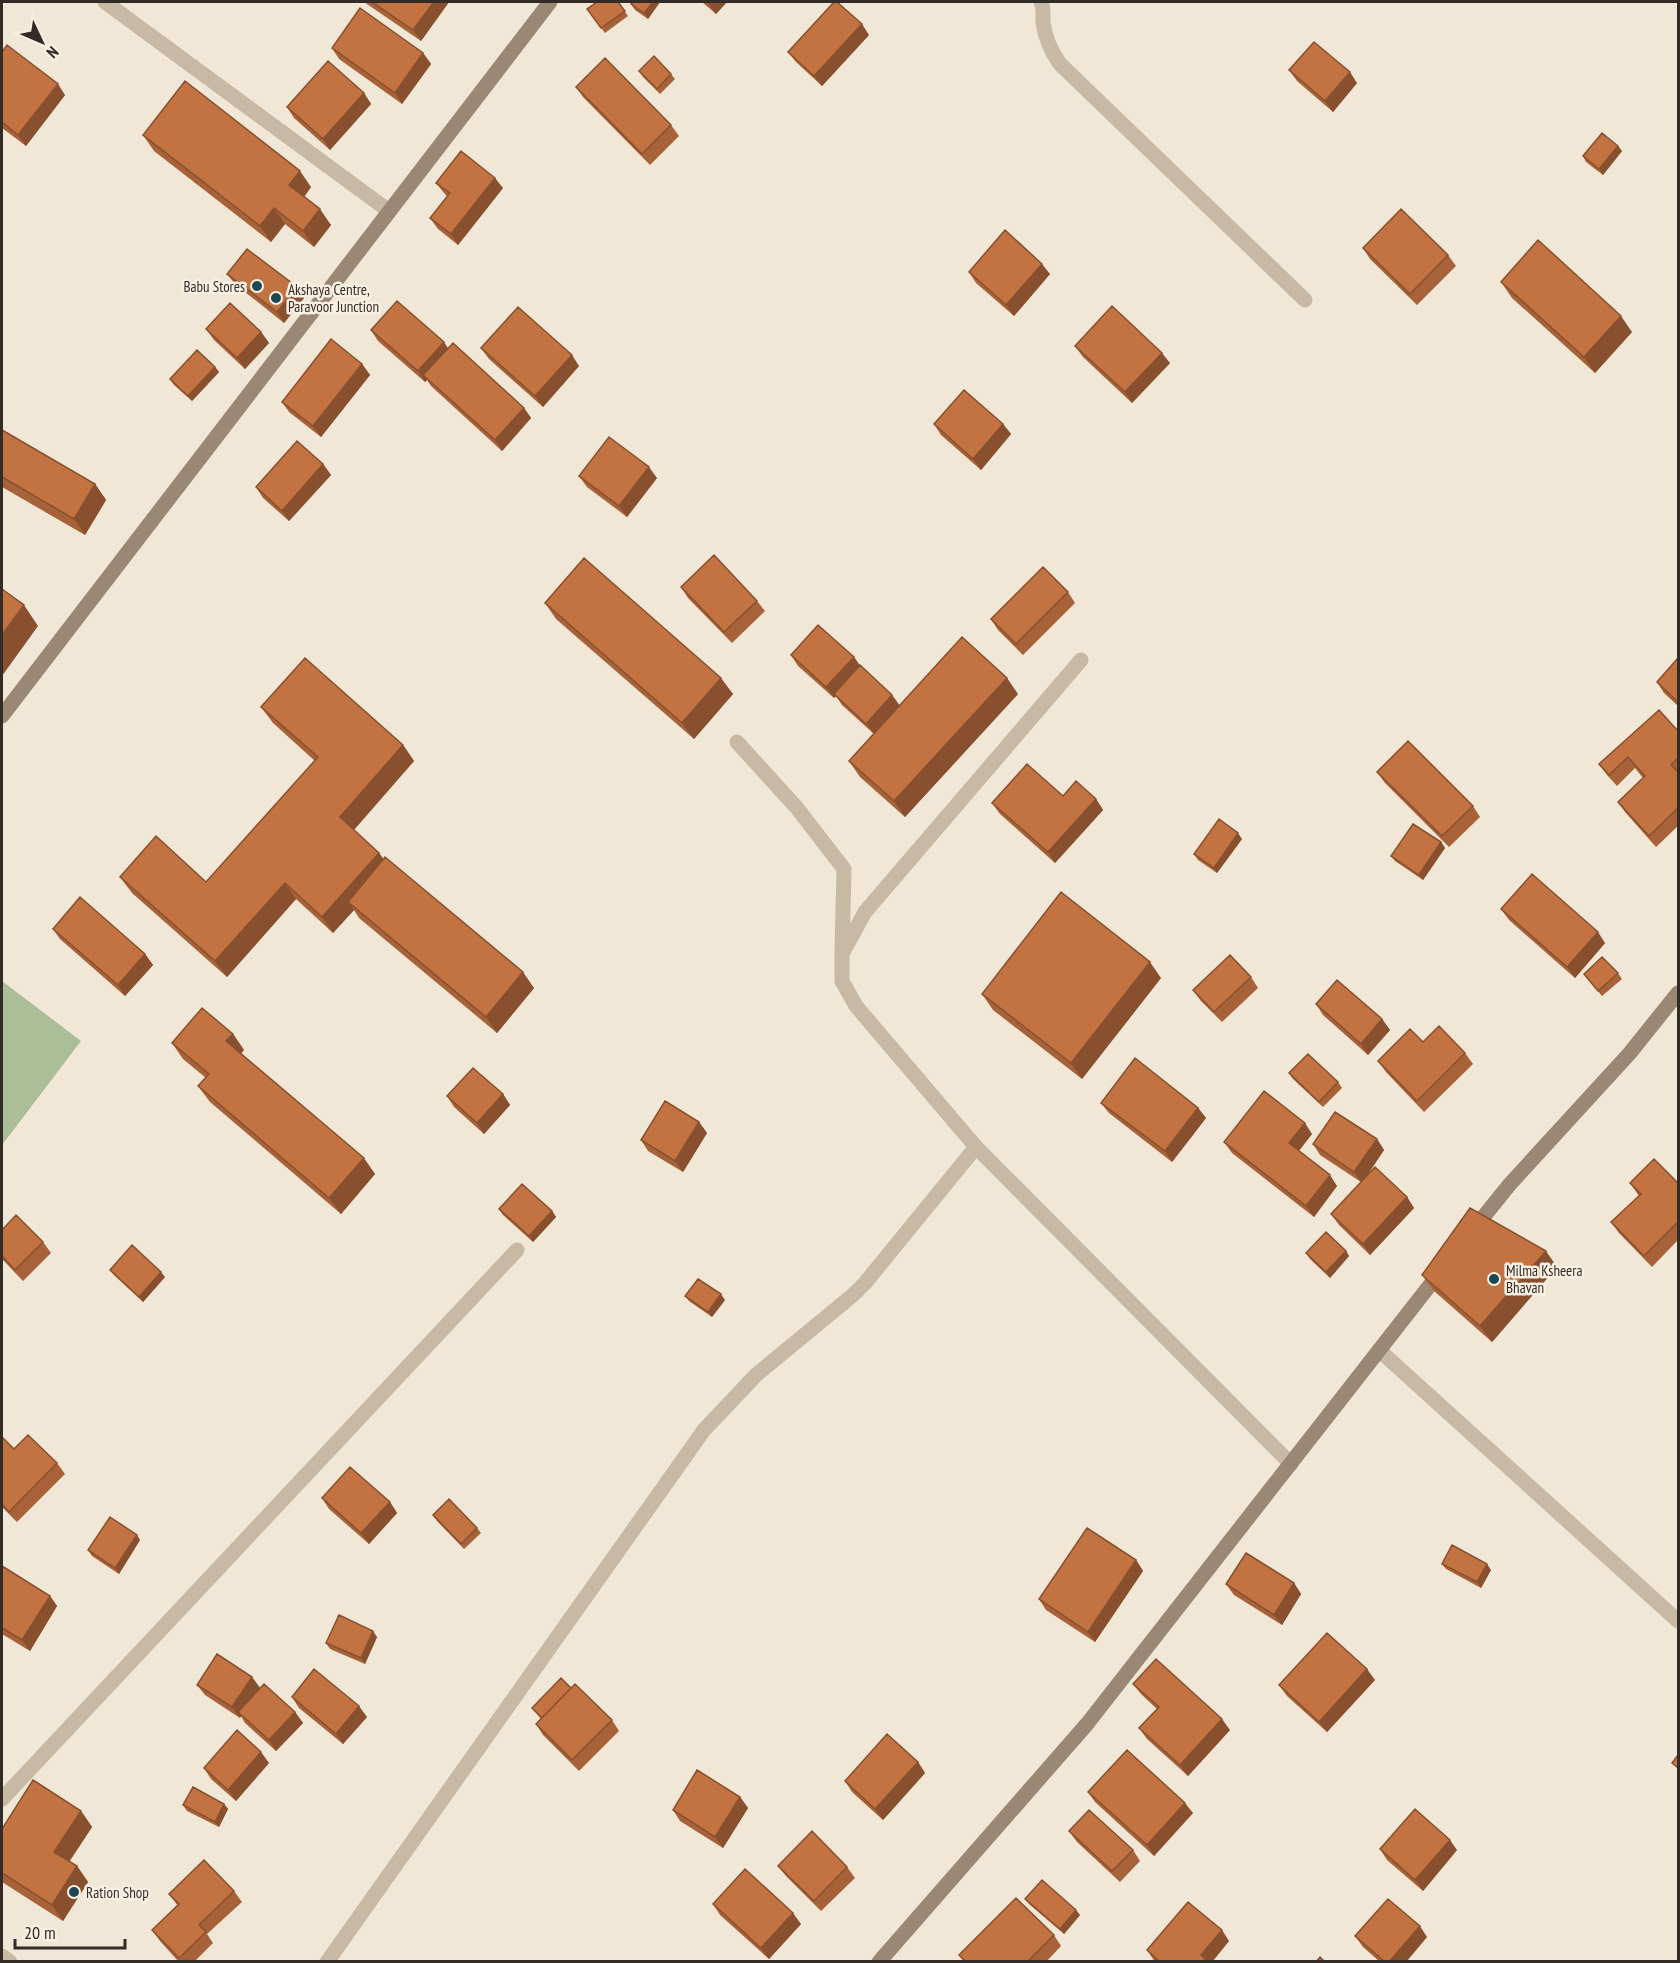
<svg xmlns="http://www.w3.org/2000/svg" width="1680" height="1963" font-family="'PT Sans Narrow',sans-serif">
  <rect width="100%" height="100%" fill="#f0e7d7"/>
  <path fill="#acbe98" d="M2 981 81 1041 2 1145Z"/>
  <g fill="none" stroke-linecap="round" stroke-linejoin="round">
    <path stroke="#c7b9a4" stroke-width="15" d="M105 2 389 211
      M1041 2C1044 9 1043 14 1043 22 1045 38 1050 50 1060 64L1305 300
      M1081 660 865 912 842 954V981L856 1006 976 1147 1291 1464
      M737 742 797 808 844 869 842 951
      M1379 1350 1678 1621
      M2 1799 517 1250
      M2 1956 10 1962
      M327 1962 704 1430 756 1375 853 1295 865 1283 976 1147"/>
    <path stroke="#9a8875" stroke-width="15" d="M2 716 550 2
      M1472 1231 1510 1184 1629 1054 1678 993
      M879 1962 1087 1724 1441 1271"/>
  </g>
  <path fill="#a86239" d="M364 2H449L421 41Z
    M618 2 628 16 605 33 587 9Z
    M660 2 648 19 635 10 631 4Z
    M702 2H727L716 14Z
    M869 35 822 86 796 62 788 52Z
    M332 48 423 53 431 64 402 104 339 59Z
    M2 52 65 95 26 146 2 128Z
    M1289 70 1357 83 1333 112 1297 81Z
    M639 71 671 74 675 79 660 94 643 77Z
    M576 87 671 125 679 136 650 165 583 97Z
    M364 93 371 104 330 150 294 118 287 107Z
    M143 135 311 187 304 197 331 225 314 247 285 224 271 242 154 151Z
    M1618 146 1622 151 1603 175 1586 162 1583 156Z
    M436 183 503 188 458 245 438 229 430 218 447 196 444 193Z
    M1363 248 1448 255 1456 266 1417 305 1370 259Z
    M969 272 1050 274 1014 316 976 283Z
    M227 274 297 287 304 298 284 323 235 284Z
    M1501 282 1632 332 1595 373 1512 298Z
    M206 329 261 332 269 343 245 369 214 340Z
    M371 330 448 348 524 408 531 418 502 451 431 386 427 380 425 382 378 341Z
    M1075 346 1170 363 1132 403 1083 357Z
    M481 348 579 366 543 407 489 359Z
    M362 364 370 375 321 437 289 412 282 402Z
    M215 367 219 372 192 401 174 385 170 379Z
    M934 424H1003L1011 434 981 470 941 435Z
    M2 430 95 484 106 500 85 535 2 487Z
    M323 464 331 475 289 521 263 498 256 487Z
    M579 476 657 478 627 517 587 487Z
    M681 587 757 601 765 611 732 643 688 598Z
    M1068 592 1075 603 1023 655 998 630 991 619Z
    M545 603 733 694 694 739 556 619Z
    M791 655 854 657 860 666 892 695 900 706 1018 694 905 817 860 777 849 761 874 734 842 705 836 696 834 698 798 666Z
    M1678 658V706L1664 693 1657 682Z
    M261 707 403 745 414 761 354 830 379 853 383 859 534 988 497 1033 359 918 354 910 333 933 296 899 227 977 132 893 120 877 206 882 315 761 273 723Z
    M1678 731V826L1656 847 1625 812 1618 802 1643 778 1635 768 1617 786 1607 775 1599 764Z
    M1377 772 1473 806 1480 817 1449 847 1385 783Z
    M1063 796 1096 799 1103 810 1055 863 1000 814 992 803Z
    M1242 839 1217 873 1198 860 1194 854Z
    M1441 842 1445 848 1423 880 1395 861 1391 856Z
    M1501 909 1605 943 1575 978 1509 920Z
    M53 929 145 954 153 965 125 996 60 939Z
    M1618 973 1622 979 1602 996 1584 974Z
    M1251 977 1258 988 1222 1022 1201 1001 1193 990Z
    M1161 978 1082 1079 993 1010 982 994Z
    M1316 1004 1382 1019 1390 1030 1368 1055 1323 1015Z
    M233 1034 244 1050 241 1053 375 1174 341 1214 210 1102 198 1086 206 1078 183 1059 172 1043Z
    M1423 1042 1465 1053 1473 1064 1424 1112 1386 1072 1378 1061Z
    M1289 1073 1338 1082 1342 1088 1323 1107 1293 1079Z
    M503 1094 510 1105 484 1134 454 1107 447 1096Z
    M1101 1103 1198 1108 1206 1118 1172 1162 1109 1113Z
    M699 1122 707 1133 683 1172 648 1151 641 1140Z
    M1312 1134 1299 1151 1337 1186 1314 1217 1232 1153 1224 1142Z
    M1377 1139 1384 1150 1368 1174 1407 1197 1414 1208 1370 1255 1339 1225 1331 1214 1361 1182 1320 1155 1313 1144Z
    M1630 1183H1678V1240L1652 1267 1619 1233 1611 1222 1639 1196Z
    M499 1209 552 1211 556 1217 533 1242 503 1215Z
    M2 1230 43 1242 51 1253 23 1281 2 1259Z
    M1346 1251 1349 1256 1330 1278 1310 1259 1306 1253Z
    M1557 1267 1492 1342 1434 1291 1422 1275Z
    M110 1270 165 1277 143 1302 114 1275Z
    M685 1296 725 1300 712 1317 689 1301Z
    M2 1437 14 1449 57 1463 65 1474 17 1522 2 1507Z
    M322 1498 390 1502 397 1513 369 1544 329 1509Z
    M433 1515 477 1528 481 1533 464 1549 437 1521Z
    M140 1540 119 1574 92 1556 88 1550Z
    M1136 1560 1143 1571 1095 1642 1046 1610 1039 1599Z
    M1442 1564 1491 1570 1481 1588 1446 1569Z
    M2 1566 50 1596 57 1606 30 1651 2 1634Z
    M1294 1583 1301 1594 1282 1625 1234 1595 1226 1584Z
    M377 1637 365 1664 330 1649 326 1643Z
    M252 1677 260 1688 295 1712 303 1723 276 1751 245 1723 241 1716 240 1718 205 1695 197 1685Z
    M1375 1680 1327 1732 1287 1696 1279 1685Z
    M1133 1684 1230 1730 1188 1776 1147 1739 1139 1728 1157 1709 1141 1694Z
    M571 1688 612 1720 619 1731 579 1771 543 1735 536 1724 541 1719 532 1708Z
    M292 1697 367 1717 343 1744 299 1708Z
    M918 1762 925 1773 883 1820 852 1792 845 1781Z
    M269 1763 236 1801 211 1779 204 1768Z
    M1088 1792 1193 1813 1154 1856 1095 1802Z
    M740 1797 748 1808 723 1848 680 1821 673 1810Z
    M224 1804 228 1809 219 1827 187 1811 183 1805Z
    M81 1811 92 1827 69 1862 77 1866 88 1882 63 1921 2 1882V1829Z
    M1069 1831 1133 1850 1140 1861 1120 1882 1077 1842Z
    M1380 1849 1457 1850 1423 1891 1387 1860Z
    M778 1866 847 1867 855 1878 821 1911 786 1876Z
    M234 1891 242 1902 207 1934 213 1943 194 1962H179L160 1941 152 1930 178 1906 169 1894Z
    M1025 1899 1080 1915 1064 1934 1029 1904Z
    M713 1904 801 1924 769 1959 720 1915Z
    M1054 1935 1061 1946 1046 1962H964L959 1955Z
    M1355 1936 1427 1937 1406 1962H1380L1363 1947Z
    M1229 1941 1212 1962H1155L1147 1950Z"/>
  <path fill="#88502e" d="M434 2H449L421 41 413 30Z
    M653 2H660L648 19 644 13Z
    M710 2H727L716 14 708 3Z
    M862 24 869 35 822 86 814 76Z
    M423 53 431 64 402 104 395 93Z
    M1350 72 1357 83 1333 112 1325 101Z
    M58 84 65 95 26 146 18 135Z
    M364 93 371 104 330 150 323 139Z
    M1618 146 1622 151 1603 175 1599 169Z
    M300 171 311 187 301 201 289 185Z
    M495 178 503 188 458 245 451 234Z
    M274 208 285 224 271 242 260 226Z
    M320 209 331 225 314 247 303 231Z
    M1042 264 1050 274 1014 316 1006 305Z
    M297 287 304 298 284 323 277 312Z
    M1621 316 1632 332 1595 373 1584 357Z
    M261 332 269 343 245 369 237 358Z
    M444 342 451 353 423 375 427 380 425 382 418 371Z
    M1162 353 1170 363 1132 403 1125 392Z
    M572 355 579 366 543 407 535 396Z
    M362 364 370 375 321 437 313 426Z
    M215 367 219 372 192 401 188 396Z
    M524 408 531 418 502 451 495 440Z
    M1003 424 1011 434 981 470 973 459Z
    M323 464 331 475 289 521 282 511Z
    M649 467 657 478 627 517 619 506Z
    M95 484 106 500 85 535 74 519Z
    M24 605 38 626 2 676V635Z
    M854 657 861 667 834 694 836 696 834 698 826 687Z
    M721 678 733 694 694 739 682 723Z
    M1007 678 1018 694 905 817 894 801Z
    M892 695 900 706 874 734 866 724Z
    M403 745 414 761 351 833 340 817Z
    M1096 799 1103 810 1055 863 1048 852Z
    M1238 833 1242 839 1217 873 1214 868Z
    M1441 842 1445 848 1423 880 1419 875Z
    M379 853 391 869 348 902 354 910 333 933 322 917Z
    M285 883 296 899 227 977 215 961Z
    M1598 932 1605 943 1575 978 1567 967Z
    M145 954 153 965 125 996 118 985Z
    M1150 962 1161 978 1082 1079 1071 1063Z
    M523 972 534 988 497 1033 486 1017Z
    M1382 1019 1390 1030 1368 1055 1361 1044Z
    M233 1034 244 1050 238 1057 226 1041Z
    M503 1094 510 1105 484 1134 477 1123Z
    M1198 1108 1206 1118 1172 1162 1165 1151Z
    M699 1122 707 1133 683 1172 675 1161Z
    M1305 1123 1312 1134 1296 1154 1289 1143Z
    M1377 1139 1384 1150 1362 1183 1354 1172Z
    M364 1158 375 1174 341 1214 329 1198Z
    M1330 1175 1337 1186 1314 1217 1306 1206Z
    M1407 1197 1414 1208 1370 1255 1363 1244Z
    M552 1211 556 1217 533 1242 529 1236Z
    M1346 1251 1349 1256 1330 1278 1326 1272Z
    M1546 1251 1557 1267 1492 1342 1480 1326Z
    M161 1272 165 1277 143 1302 139 1297Z
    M721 1294 725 1300 712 1317 708 1312Z
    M390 1502 397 1513 369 1544 361 1533Z
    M137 1535 140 1540 119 1574 115 1568Z
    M1136 1560 1143 1571 1095 1642 1088 1632Z
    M1487 1564 1491 1570 1481 1588 1477 1582Z
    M1294 1583 1301 1594 1282 1625 1274 1615Z
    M50 1596 57 1606 30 1651 22 1640Z
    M373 1631 377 1637 365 1664 361 1658Z
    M1367 1669 1375 1680 1327 1732 1319 1722Z
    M252 1677 260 1688 238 1712 241 1716 240 1718 232 1707Z
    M359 1706 367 1717 343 1744 336 1734Z
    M295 1712 303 1723 276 1751 269 1740Z
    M1222 1719 1230 1730 1188 1776 1180 1765Z
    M261 1752 269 1763 236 1801 228 1790Z
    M918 1762 925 1773 883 1820 875 1809Z
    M740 1797 748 1808 723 1848 715 1837Z
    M1185 1803 1193 1813 1154 1856 1147 1845Z
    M224 1804 228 1809 219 1827 215 1822Z
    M81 1811 92 1827 65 1868 54 1852Z
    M1450 1840 1457 1850 1423 1891 1415 1880Z
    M77 1866 88 1882 63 1921 52 1905Z
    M1076 1910 1080 1915 1064 1934 1060 1929Z
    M793 1913 801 1924 769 1959 761 1948Z
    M1420 1926 1427 1937 1406 1962H1389Z
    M1222 1930 1229 1941 1212 1962H1205L1201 1955Z"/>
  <path fill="#c37242" stroke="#88502e" stroke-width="1.5" d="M372 2H434L413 30Z
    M597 2H618L625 11 601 28 587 9Z
    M633 2H653L644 13 631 4Z
    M834 2H837L862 24 814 76 788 52Z
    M360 8 423 53 395 93 332 48Z
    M1314 42 1350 72 1325 101 1289 70Z
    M7 45 58 84 18 135 2 122V52Z
    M654 56 671 74 657 89 639 71Z
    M605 58 671 125 642 154 576 87Z
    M328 61 364 93 323 139 287 107Z
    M185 81 300 171 289 185 320 209 303 231 274 208 260 226 143 135Z
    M1602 133 1618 146 1599 169 1583 156Z
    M461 151 495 178 451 234 430 218 450 193 436 183Z
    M1401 209 1448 255 1410 294 1363 248Z
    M1005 230 1042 264 1006 305 969 272Z
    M1538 240 1621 316 1584 357 1501 282Z
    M247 249 297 287 277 312 227 274Z
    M397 301 444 342 418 371 371 330Z
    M230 303 261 332 237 358 206 329Z
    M1112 306 1162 353 1125 392 1075 346Z
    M518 307 572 355 535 396 481 348Z
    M331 339 362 364 313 426 282 402Z
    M453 343 524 408 495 440 423 375Z
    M197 350 215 367 188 396 170 379Z
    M964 390 1003 424 973 459 934 424Z
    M2 430 95 484 74 519 2 477Z
    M609 437 649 467 619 506 579 476Z
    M297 441 323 464 282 511 256 487Z
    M714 555 757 601 724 632 681 587Z
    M584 558 721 678 682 723 545 603Z
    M1043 567 1068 592 1016 644 991 619Z
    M2 589 24 605 2 635Z
    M818 625 854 657 826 687 791 655Z
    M962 637 1007 678 894 801 849 761Z
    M305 658 403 745 340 817 379 853 322 917 285 883 215 961 120 877 156 836 206 882 318 757 261 707Z
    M1678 658V702L1657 682Z
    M860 665 892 695 866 724 834 694Z
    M1659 710 1678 731V758L1671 765 1678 772V808L1649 836 1618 802 1645 776 1628 757 1609 775 1599 764Z
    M1408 741 1473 806 1442 836 1377 772Z
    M1027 764 1063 796 1076 781 1096 799 1048 852 992 803Z
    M1219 819 1238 833 1214 868 1194 854Z
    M1413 824 1441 842 1419 875 1391 856Z
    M385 857 523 972 486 1017 348 902Z
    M1532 874 1598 932 1567 967 1501 909Z
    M1061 892 1150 962 1071 1063 982 994Z
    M80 897 145 954 118 985 53 929Z
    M1230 955 1251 977 1214 1012 1193 990Z
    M1602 957 1618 973 1598 991 1584 974Z
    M1337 980 1382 1019 1361 1044 1316 1004Z
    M202 1008 233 1034 226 1041 364 1158 329 1198 198 1086 209 1074 172 1043Z
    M1439 1026 1465 1053 1417 1101 1378 1061 1410 1029 1423 1042Z
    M1308 1054 1338 1082 1319 1102 1289 1073Z
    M1135 1058 1198 1108 1165 1151 1101 1103Z
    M473 1068 503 1094 477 1123 447 1096Z
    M1264 1091 1305 1123 1289 1143 1330 1175 1306 1206 1224 1142Z
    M665 1101 699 1122 675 1161 641 1140Z
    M1335 1112 1377 1139 1354 1172 1313 1144Z
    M1654 1159 1678 1183V1222L1644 1256 1611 1222 1641 1194 1630 1183Z
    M1375 1167 1407 1197 1363 1244 1331 1214Z
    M522 1184 552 1211 529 1236 499 1209Z
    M1470 1208 1546 1251 1480 1326 1422 1275Z
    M16 1215 43 1242 15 1270 2 1256V1230Z
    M1326 1232 1346 1251 1326 1272 1306 1253Z
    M132 1245 161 1272 139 1297 110 1270Z
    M698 1279 721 1294 708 1312 685 1296Z
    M28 1435 57 1463 9 1512 2 1504V1437L14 1449Z
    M350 1467 390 1502 361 1533 322 1498Z
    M449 1499 477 1528 461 1544 433 1515Z
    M110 1517 137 1535 115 1568 88 1550Z
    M1087 1528 1136 1560 1088 1632 1039 1599Z
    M1452 1545 1487 1564 1477 1582 1442 1564Z
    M1246 1553 1294 1583 1274 1615 1226 1584Z
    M2 1566 50 1596 22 1640 2 1628Z
    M339 1615 373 1631 361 1658 326 1643Z
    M1327 1633 1367 1669 1319 1722 1279 1685Z
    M217 1654 252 1677 232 1707 197 1685Z
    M1156 1659 1222 1719 1180 1765 1139 1728 1159 1707 1133 1684Z
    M314 1669 359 1706 336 1734 292 1697Z
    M561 1678 571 1688 542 1718 532 1708Z
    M264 1684 295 1712 269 1740 238 1712Z
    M575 1684 612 1720 572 1760 536 1724Z
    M237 1730 261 1752 228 1790 204 1768Z
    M887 1734 918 1762 875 1809 845 1781Z
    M1127 1750 1185 1803 1147 1845 1088 1792Z
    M1678 1755V1768L1672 1763Z
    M697 1770 740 1797 715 1837 673 1810Z
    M33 1780 81 1811 54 1852 77 1866 52 1905 2 1873V1829Z
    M193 1787 224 1804 215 1822 183 1805Z
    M1415 1809 1450 1840 1415 1880 1380 1849Z
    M1089 1810 1133 1850 1112 1871 1069 1831Z
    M812 1831 847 1867 814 1901 778 1866Z
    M204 1860 234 1891 199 1925 206 1932 179 1958 152 1930 179 1904 169 1894Z
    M745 1869 793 1913 761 1948 713 1904Z
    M1042 1880 1076 1910 1060 1929 1025 1899Z
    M1016 1898 1054 1935 1027 1962H966L959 1955Z
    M1388 1899 1420 1926 1389 1962H1385L1355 1936Z
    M1188 1902 1222 1930 1201 1955 1208 1962H1160L1147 1950Z
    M1320 1957 1325 1962H1316Z"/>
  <g fill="#1c4853" stroke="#f8f1e3" stroke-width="2">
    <circle cx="257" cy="286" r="6"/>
    <circle cx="276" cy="298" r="6"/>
    <circle cx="1494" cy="1279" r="6"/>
    <circle cx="74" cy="1892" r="6"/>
  </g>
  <g text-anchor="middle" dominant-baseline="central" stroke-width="5" stroke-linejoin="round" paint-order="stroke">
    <g font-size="15" fill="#332b25" stroke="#f8f1e3" text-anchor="start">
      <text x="245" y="286" text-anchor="end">Babu Stores</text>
      <text x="288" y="289">Akshaya Centre,<tspan x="288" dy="17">Paravoor Junction</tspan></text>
      <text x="1506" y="1270">Milma Ksheera<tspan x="1506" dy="17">Bhavan</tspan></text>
      <text x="86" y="1892">Ration Shop</text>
    </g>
  </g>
  <rect width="1680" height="1963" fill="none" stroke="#332b25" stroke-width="6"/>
  <g transform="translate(42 42) rotate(134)" stroke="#f8f1e3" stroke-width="4.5" paint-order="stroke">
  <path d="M0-4.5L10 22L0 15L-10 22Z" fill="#332b25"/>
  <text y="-9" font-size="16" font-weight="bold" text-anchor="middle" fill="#332b25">N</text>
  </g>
  <path d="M15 1939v9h110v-9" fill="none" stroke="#332b25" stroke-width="3"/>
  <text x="24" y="1939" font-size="18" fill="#332b25" stroke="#f8f1e3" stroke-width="4.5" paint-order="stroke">20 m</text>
</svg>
